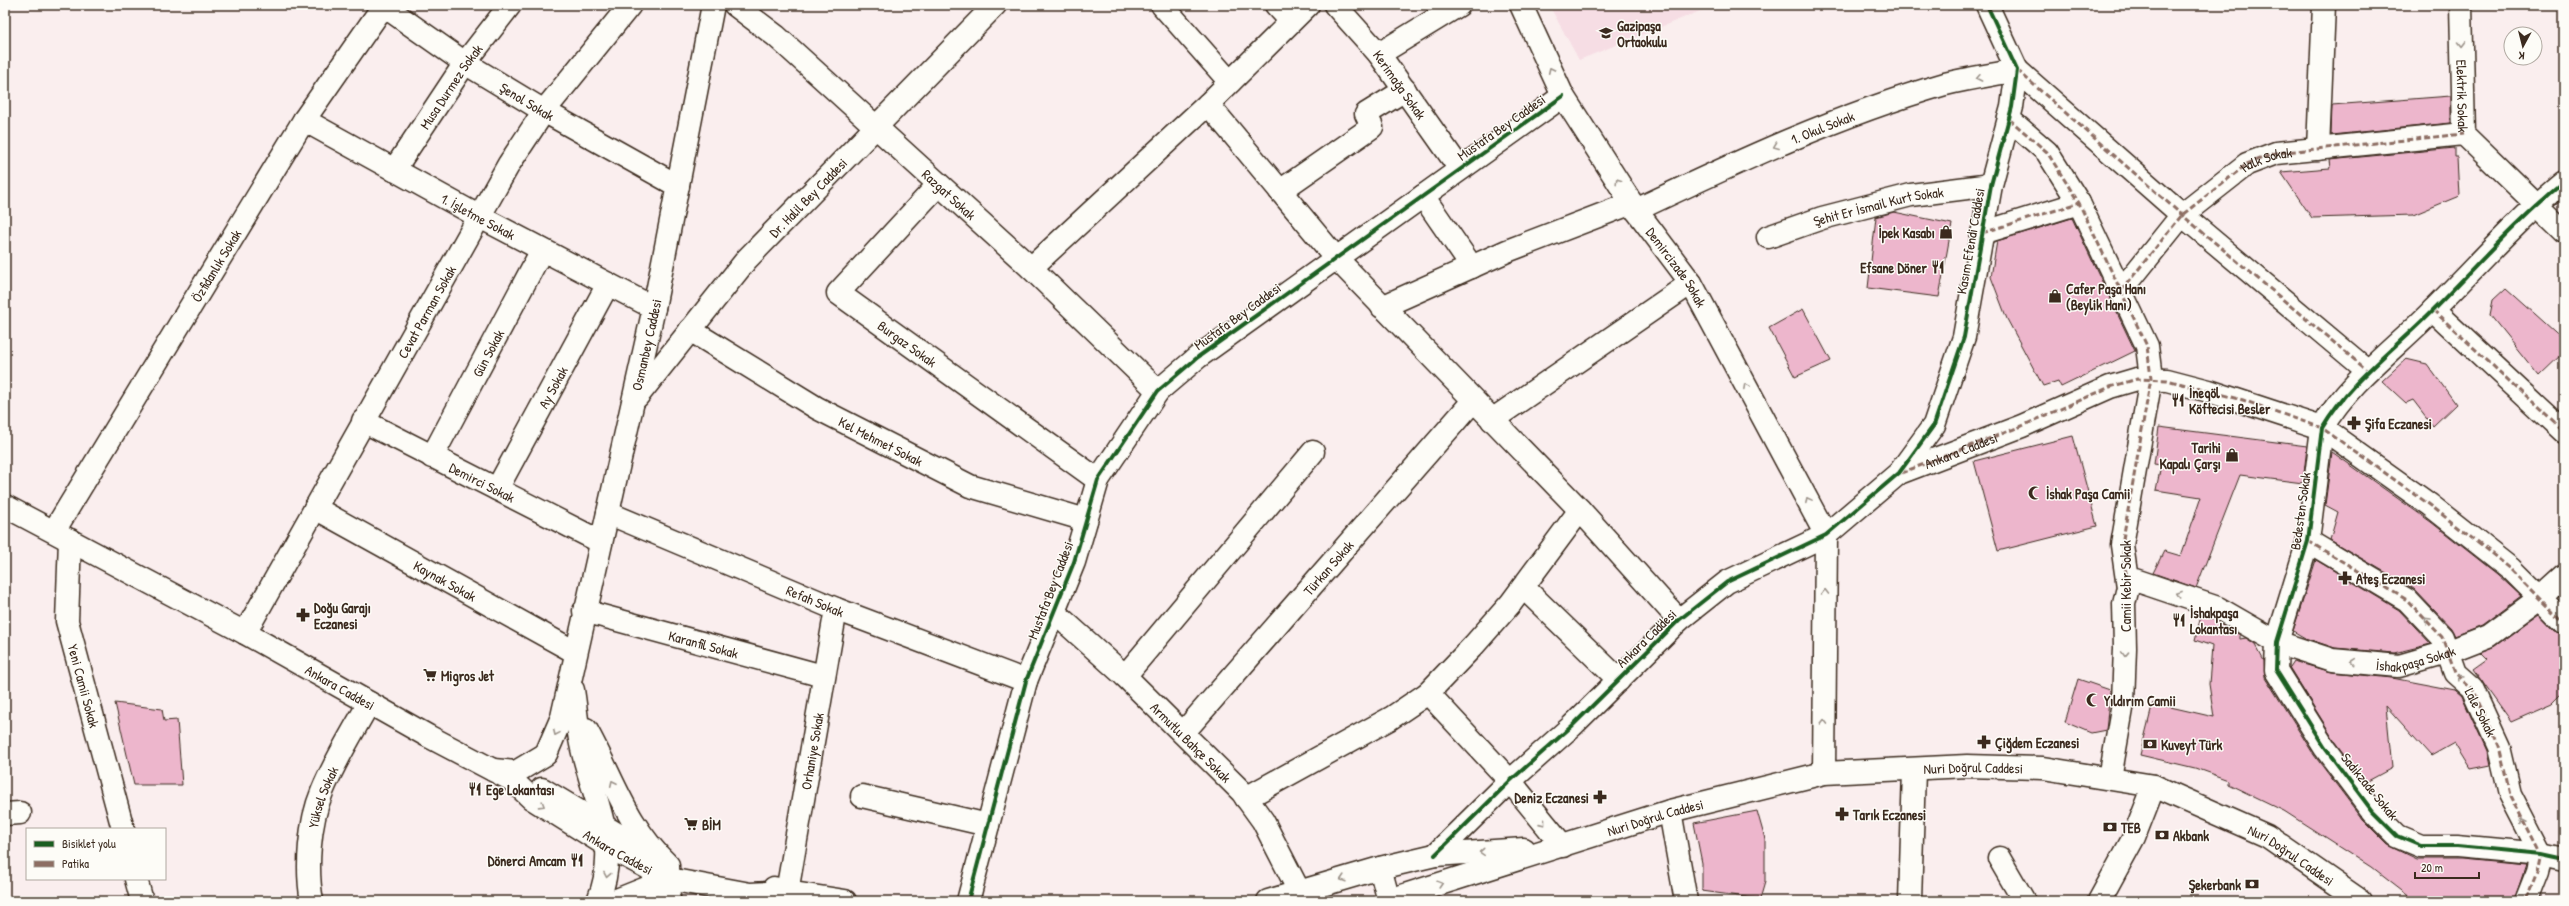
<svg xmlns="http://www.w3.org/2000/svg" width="2569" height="906" font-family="'Patrick Hand',sans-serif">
  <rect width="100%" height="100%" fill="#faeeee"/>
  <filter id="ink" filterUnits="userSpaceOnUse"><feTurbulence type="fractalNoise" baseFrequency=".025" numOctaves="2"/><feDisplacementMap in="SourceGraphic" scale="8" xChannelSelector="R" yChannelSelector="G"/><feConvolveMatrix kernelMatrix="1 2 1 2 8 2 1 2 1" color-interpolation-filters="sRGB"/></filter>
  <g filter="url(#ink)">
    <path fill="#f6dde4" d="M1549 5H1715L1579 60Z"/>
    <path fill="#edb6cc" stroke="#3b2a1e" d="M2451 96V123L2331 135 2332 105Z
      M2455 148V158H2457L2459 196 2413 215 2312 218 2281 172 2330 168 2329 160Z
      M1894 212 1952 224 1939 297 1868 288 1876 217Z
      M2072 218 2135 351 2061 387 2058 381 2043 386 2007 319 1991 277 1997 241Z
      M2506 288 2564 340V352L2539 376 2490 315 2493 300Z
      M1803 309 1831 361 1795 377 1769 328Z
      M2406 359 2427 364 2456 404 2433 426 2413 400 2406 403 2382 381Z
      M2159 427 2307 446 2303 483 2240 475 2196 588 2153 573 2164 551 2181 556 2201 497 2156 490 2161 465 2154 464Z
      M2073 436 2097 526 1998 551 1974 461Z
      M2332 452 2431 522 2497 574 2521 596 2482 625 2455 636 2451 628 2414 589 2330 540 2338 512 2325 505Z
      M2316 560 2399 610 2431 644 2394 653 2335 648 2305 638 2293 631Z
      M2539 614 2555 631 2564 634V692L2552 704 2511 722 2473 669 2487 659 2480 652 2495 646Z
      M2201 616 2213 619 2240 635V639L2246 638 2255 644 2264 661 2265 677 2314 755 2363 820 2388 845 2417 859H2461L2526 865 2514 901H2415L2371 867 2284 811 2228 784V780L2195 768 2140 755 2153 703 2214 717 2209 684 2212 646 2195 640Z
      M2293 661 2331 672 2392 678 2455 690 2462 696 2487 751 2490 765 2470 769 2454 743 2431 756 2386 706 2392 768 2366 782 2335 741 2289 667Z
      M2078 679 2110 690 2106 730 2091 733 2065 722Z
      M115 703 162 709 164 721 177 720 182 785H134Z
      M1757 811 1765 839V882L1760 899 1702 891V863L1694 823Z"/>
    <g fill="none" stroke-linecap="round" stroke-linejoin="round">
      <g stroke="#3b2a1e" stroke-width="25">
        <g id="minor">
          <path id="s1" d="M735 5 776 36 1031 268 1158 391"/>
          <path d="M1162 5 1230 82"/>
          <path d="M1276 5 1291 21"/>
          <path id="s2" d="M1335 5 1379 54 1460 169"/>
          <path id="s3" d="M1521 5 1563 96 1636 210 1691 283 1826 535 1824 773"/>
          <path id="s4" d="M2461 5 2464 134 2564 231"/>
          <path id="s5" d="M384 6 465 63 544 111 678 186"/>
          <path d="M1379 54 1459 5"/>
          <path d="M2017 70 2182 215 2368 371"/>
          <path d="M1208 104 1336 258 1580 510 1679 620"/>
          <path d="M2009 119 2047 152 2079 203 2147 346 2151 378 2122 545 2128 587 2124 604 2125 648 2123 703 2110 778"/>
          <path id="s6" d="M304 120 478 216 654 308"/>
          <path d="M2318 149 2324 5"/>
          <path id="s7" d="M394 170 465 63 510 5"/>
          <path d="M2564 182C2517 220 2477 266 2434 309 2396 348 2349 381 2322 428L2308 541 2277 642 2276 670 2325 748 2373 812 2397 836 2421 846H2457L2541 854 2564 859"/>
          <path id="s8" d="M938 185 838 293 1098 480"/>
          <path d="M1280 191 1372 127 1366 114 1405 90"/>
          <path d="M1423 196 1472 267"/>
          <path id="s9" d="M1636 210C1737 162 1838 115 1945 84 1969 78 1993 75 2017 70"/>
          <path d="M1982 233 2079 203"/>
          <path id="s10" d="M1768 237 1822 218 1911 195 1991 185"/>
          <path d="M1031 268 1208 104 1308 5"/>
          <path id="s11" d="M2121 291 2182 215 2247 164 2276 153 2464 134"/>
          <path d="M1382 307 1507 251 1632 203"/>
          <path d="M2433 310 2564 432"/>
          <path id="s12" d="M690 330 817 408 970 486 1086 520"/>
          <path id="s13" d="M637 397 747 259 995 5"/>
          <path d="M1492 420 1691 283"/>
          <path id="s14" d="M363 421 601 542"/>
          <path id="s15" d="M432 457 542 250"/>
          <path d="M1899 473 1934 425 1964 337 1991 185 2012 107 2017 70 1987 5"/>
          <path id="s16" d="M497 489 608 284"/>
          <path id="s17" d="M315 508 575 652"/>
          <path id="s18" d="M608 513 836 609 1026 681"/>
          <path id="s19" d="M54 531 304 120 384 5"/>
          <path id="s20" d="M70 540 67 621 123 829"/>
          <path d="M2308 541 2407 600 2442 637 2455 673 2472 688 2499 747 2510 794 2541 854 2537 873 2526 901"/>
          <path d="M1523 587 1619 680"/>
          <path id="s21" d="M2128 587 2135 580 2218 608 2277 642 2332 660 2399 666 2447 652 2488 636 2541 597 2564 576"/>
          <path id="s22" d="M584 611 823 676"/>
          <path id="s23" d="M1054 612 1125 676 1242 792 1263 821 1300 893"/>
          <path id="s24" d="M245 633 509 164 544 111 630 5"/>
          <path d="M1125 676 1313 452"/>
          <path d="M573 690C576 708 577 726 581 744 593 802 622 842 598 901"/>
          <path d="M1428 693 1510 781 1563 846"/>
          <path d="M586 729C614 779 625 824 668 865L669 901"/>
          <path id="s25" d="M1183 733 1473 401"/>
          <path id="s26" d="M493 770 516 772 546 754 562 717 654 308 713 5"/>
          <path d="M862 796 988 825"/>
          <path d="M1246 798 1391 718 1428 693 1474 645 1511 603 1580 510"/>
          <path d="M1670 811 1686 901"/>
          <path d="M5 814 20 813"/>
          <path d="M1435 855 1510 781 1572 726 1679 620 1727 582 1826 535 1899 473 2022 426 2110 387 2137 379 2167 380 2209 391 2322 428 2430 505 2511 569 2564 622"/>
          <path d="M1999 858 2024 901"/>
          <path d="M1380 868 1389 901"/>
          <path d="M136 879 142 901"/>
          <path id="s27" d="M787 892 836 609"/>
          <path id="s28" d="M312 901C306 869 309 823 322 792 334 762 353 732 369 703"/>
          <path d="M614 901 669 879"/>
          <path d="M968 901 1026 681 1074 562 1098 480 1158 391 1198 357 1563 96"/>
          <path d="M1910 901 1914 770"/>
          <path d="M2099 901 2134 837 2154 786"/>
        </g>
      </g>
      <g stroke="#3b2a1e" stroke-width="25">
        <g id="major">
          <path id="s29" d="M5 506 245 633 428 736 512 780 531 798 609 847 669 879 750 894 787 892"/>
          <path d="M542 789 652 855"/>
          <path d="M774 888 787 892 845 901"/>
          <path d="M1268 901 1380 868 1435 855 1524 849"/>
          <path id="s30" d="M1386 901 1670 811 1824 773 1967 766 2043 768 2154 786 2267 836 2361 901"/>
        </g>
      </g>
      <use href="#minor" stroke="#fdfcf7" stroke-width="22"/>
      <use href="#major" stroke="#fdfcf7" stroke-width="22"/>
      <g stroke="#8d6e63" stroke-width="3" stroke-dasharray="6 3" stroke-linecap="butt">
        <path d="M2017 70 2182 215 2368 371"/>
        <path d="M2009 119 2047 152 2079 203 2147 346 2151 378 2122 545 2128 587"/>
        <path d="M1982 233 2079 203"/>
        <path d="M2121 291 2182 215 2247 164 2276 153 2464 134"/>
        <path d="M2433 310 2564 432"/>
        <path id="s31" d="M1901 473 2022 426 2110 387 2137 379 2167 380 2243 400 2322 428 2430 505 2511 569 2564 622"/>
        <path d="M2308 541 2407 600 2442 637 2455 673 2472 688 2499 747 2510 794 2541 854 2537 873 2526 901"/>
      </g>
      <g stroke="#fdfcf7" stroke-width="6">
        <path id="cycleway" d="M2564 182C2517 220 2477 266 2434 309 2396 348 2349 381 2322 428L2308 541 2277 642 2276 670 2325 748 2373 812 2397 836 2421 846H2457L2541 854 2564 859
          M1435 855 1510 781 1572 726 1679 620 1727 582 1826 535 1899 473 1934 425 1964 337 1991 185 2012 107 2017 70 1987 5
          M968 901 1026 681 1074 562 1098 480 1158 391 1198 357 1563 96"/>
      </g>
      <use href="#cycleway" stroke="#1b5e20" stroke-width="4"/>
    </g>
    <defs><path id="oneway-chevron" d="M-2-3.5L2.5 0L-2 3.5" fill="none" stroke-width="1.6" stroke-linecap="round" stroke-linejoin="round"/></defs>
    <g stroke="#9c938a">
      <use href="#oneway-chevron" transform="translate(2462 44) rotate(89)"/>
      <use href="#oneway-chevron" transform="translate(1551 70) rotate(-115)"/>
      <use href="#oneway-chevron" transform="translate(1979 78) rotate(169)"/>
      <use href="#oneway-chevron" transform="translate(1776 146) rotate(159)"/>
      <use href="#oneway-chevron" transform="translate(1618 181) rotate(-123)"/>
      <use href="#oneway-chevron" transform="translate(1746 386) rotate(-118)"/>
      <use href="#oneway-chevron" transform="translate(1808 500) rotate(-118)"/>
      <use href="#oneway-chevron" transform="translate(1825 592) rotate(-89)"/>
      <use href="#oneway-chevron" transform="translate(2179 594) rotate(-160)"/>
      <use href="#oneway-chevron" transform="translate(2427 620) rotate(-133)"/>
      <use href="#oneway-chevron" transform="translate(2125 654) rotate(92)"/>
      <use href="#oneway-chevron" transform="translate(2354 662) rotate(-175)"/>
      <use href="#oneway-chevron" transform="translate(2460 677) rotate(-134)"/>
      <use href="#oneway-chevron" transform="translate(1824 722) rotate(-89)"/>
      <use href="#oneway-chevron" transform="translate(556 733) rotate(114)"/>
      <use href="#oneway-chevron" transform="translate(613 783) rotate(-115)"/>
      <use href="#oneway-chevron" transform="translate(542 805) rotate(32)"/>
      <use href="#oneway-chevron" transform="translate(2523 820) rotate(-117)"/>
      <use href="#oneway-chevron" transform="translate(1543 823) rotate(51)"/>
      <use href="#oneway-chevron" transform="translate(1482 852) rotate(176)"/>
      <use href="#oneway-chevron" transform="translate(607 875) rotate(100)"/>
      <use href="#oneway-chevron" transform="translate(1343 879) rotate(163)"/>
      <use href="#oneway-chevron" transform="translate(1440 884) rotate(-17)"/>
    </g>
  </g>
  <defs>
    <g id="school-bare" transform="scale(1.08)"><path d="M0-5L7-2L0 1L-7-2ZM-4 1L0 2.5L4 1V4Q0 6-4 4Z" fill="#3b2a1e" stroke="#fdfcf7" stroke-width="2.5" paint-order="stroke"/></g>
    <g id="shop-bare" transform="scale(1.08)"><path d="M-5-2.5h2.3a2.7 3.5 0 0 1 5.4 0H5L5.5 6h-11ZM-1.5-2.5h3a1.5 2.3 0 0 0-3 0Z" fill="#3b2a1e" stroke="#fdfcf7" stroke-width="2.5" paint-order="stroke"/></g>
    <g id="restaurant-bare" transform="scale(1.08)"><path d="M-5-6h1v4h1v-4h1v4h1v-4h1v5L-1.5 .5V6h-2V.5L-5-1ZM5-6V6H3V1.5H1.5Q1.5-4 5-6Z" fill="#3b2a1e" stroke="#fdfcf7" stroke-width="2.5" paint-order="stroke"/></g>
    <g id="pharmacy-bare" transform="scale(1.08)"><path d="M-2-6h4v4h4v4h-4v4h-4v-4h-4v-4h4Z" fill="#3b2a1e" stroke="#fdfcf7" stroke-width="2.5" paint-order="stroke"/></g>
    <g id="mosque-bare" transform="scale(1.08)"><path d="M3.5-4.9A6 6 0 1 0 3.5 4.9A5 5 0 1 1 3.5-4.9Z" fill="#3b2a1e" stroke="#fdfcf7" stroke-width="2.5" paint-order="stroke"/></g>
    <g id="supermarket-bare" transform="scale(1.08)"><path d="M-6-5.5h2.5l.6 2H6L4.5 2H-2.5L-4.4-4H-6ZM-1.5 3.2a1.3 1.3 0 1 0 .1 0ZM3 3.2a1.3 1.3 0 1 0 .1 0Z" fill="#3b2a1e" stroke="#fdfcf7" stroke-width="2.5" paint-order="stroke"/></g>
    <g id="bank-bare" transform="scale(1.08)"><path d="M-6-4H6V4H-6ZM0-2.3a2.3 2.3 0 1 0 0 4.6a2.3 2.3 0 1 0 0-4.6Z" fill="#3b2a1e" stroke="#fdfcf7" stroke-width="2.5" paint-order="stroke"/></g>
  </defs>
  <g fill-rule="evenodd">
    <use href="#school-bare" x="1606" y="33"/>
    <use href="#shop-bare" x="1946" y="232"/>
    <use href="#restaurant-bare" x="1938" y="267"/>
    <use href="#shop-bare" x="2055" y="296"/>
    <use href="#restaurant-bare" x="2178" y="400"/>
    <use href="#pharmacy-bare" x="2354" y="423"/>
    <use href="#shop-bare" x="2232" y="455"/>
    <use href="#mosque-bare" x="2035" y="493"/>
    <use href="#pharmacy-bare" x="2345" y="578"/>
    <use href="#pharmacy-bare" x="303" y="615"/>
    <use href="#restaurant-bare" x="2179" y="620"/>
    <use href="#supermarket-bare" x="430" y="675"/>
    <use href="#mosque-bare" x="2093" y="700"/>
    <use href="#pharmacy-bare" x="1984" y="742"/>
    <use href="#bank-bare" x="2150" y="744"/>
    <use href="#restaurant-bare" x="475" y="789"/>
    <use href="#pharmacy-bare" x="1600" y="797"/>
    <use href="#pharmacy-bare" x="1842" y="814"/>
    <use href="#supermarket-bare" x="691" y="824"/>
    <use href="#bank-bare" x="2110" y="827"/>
    <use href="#bank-bare" x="2162" y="835"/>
    <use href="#restaurant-bare" x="577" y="860"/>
    <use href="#bank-bare" x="2252" y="884"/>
  </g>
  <g text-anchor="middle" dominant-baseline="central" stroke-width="3" stroke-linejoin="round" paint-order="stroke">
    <g font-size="14" font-weight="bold" fill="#3b2a1e" stroke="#fdfcf7" text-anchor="start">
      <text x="1617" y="25">Gazipaşa<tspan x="1617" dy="16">Ortaokulu</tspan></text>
      <text x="1935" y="232" text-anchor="end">İpek Kasabı</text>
      <text x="1927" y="267" text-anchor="end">Efsane Döner</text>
      <text x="2066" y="288">Cafer Paşa Hanı<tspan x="2066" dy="16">(Beylik Hanı)</tspan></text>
      <text x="2189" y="392">İnegöl<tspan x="2189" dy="16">Köftecisi Besler</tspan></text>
      <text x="2365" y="423">Şifa Eczanesi</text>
      <text x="2221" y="447" text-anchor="end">Tarihi<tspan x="2221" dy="16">Kapalı Çarşı</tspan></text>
      <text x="2046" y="493">İshak Paşa Camii</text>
      <text x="2356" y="578">Ateş Eczanesi</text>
      <text x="314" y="607">Doğu Garajı<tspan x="314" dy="16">Eczanesi</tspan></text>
      <text x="2190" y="612">İshakpaşa<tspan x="2190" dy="16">Lokantası</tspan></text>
      <text x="441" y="675">Migros Jet</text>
      <text x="2104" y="700">Yıldırım Camii</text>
      <text x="1995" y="742">Çiğdem Eczanesi</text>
      <text x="2161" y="744">Kuveyt Türk</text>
      <text x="486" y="789">Ege Lokantası</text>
      <text x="1589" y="797" text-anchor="end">Deniz Eczanesi</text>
      <text x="1853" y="814">Tarık Eczanesi</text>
      <text x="702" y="824">BİM</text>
      <text x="2121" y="827">TEB</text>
      <text x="2173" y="835">Akbank</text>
      <text x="566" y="860" text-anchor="end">Dönerci Amcam</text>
      <text x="2241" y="884" text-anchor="end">Şekerbank</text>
    </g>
    <g font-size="14" fill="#3b2a1e" stroke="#fdfcf7">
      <text stroke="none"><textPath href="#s2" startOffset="103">Kerimağa Sokak</textPath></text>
      <text stroke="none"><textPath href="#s7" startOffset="101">Musa Durmez Sokak</textPath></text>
      <text stroke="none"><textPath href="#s4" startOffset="91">Elektrik Sokak</textPath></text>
      <text stroke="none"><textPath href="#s5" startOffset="172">Şenol Sokak</textPath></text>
      <text transform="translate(1501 127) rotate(-35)">Mustafa Bey Caddesi</text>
      <text stroke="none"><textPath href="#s9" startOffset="204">1. Okul Sokak</textPath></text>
      <text stroke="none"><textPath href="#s11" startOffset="200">Halk Sokak</textPath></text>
      <text stroke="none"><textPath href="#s1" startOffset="286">Razgat Sokak</textPath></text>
      <text stroke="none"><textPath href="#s13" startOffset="263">Dr. Halil Bey Caddesi</textPath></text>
      <text stroke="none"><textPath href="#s10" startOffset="115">Şehit Er İsmail Kurt Sokak</textPath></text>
      <text stroke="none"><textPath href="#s6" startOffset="199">1. İşletme Sokak</textPath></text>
      <text transform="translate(1970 241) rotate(-80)">Kasım Efendi Caddesi</text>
      <text stroke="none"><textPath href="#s19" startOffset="311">Özfidanlık Sokak</textPath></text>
      <text stroke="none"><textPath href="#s3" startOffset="306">Demircizade Sokak</textPath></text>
      <text stroke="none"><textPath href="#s24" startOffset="369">Cevat Parman Sokak</textPath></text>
      <text transform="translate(1237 316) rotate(-36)">Mustafa Bey Caddesi</text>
      <text stroke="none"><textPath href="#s8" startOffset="233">Burgaz Sokak</textPath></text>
      <text stroke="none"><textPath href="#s26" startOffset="480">Osmanbey Caddesi</textPath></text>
      <text stroke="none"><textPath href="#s15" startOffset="118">Gün Sokak</textPath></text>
      <text stroke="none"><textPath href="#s16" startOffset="116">Ay Sokak</textPath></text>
      <text stroke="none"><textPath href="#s12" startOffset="221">Kel Mehmet Sokak</textPath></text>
      <text stroke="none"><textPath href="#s31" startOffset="64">Ankara Caddesi</textPath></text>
      <text stroke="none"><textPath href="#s14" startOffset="134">Demirci Sokak</textPath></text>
      <text transform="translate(2300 511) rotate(-82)">Bedesten Sokak</text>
      <text stroke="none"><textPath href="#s25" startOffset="220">Türkan Sokak</textPath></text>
      <text stroke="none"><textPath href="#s17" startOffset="149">Kaynak Sokak</textPath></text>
      <text transform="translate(2125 586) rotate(-90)">Camii Kebir Sokak</text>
      <text transform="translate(1050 590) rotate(-69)">Mustafa Bey Caddesi</text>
      <text stroke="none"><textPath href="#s18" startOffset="225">Refah Sokak</textPath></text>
      <text transform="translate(1646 638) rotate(-44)">Ankara Caddesi</text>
      <text stroke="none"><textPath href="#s22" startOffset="124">Karanfil Sokak</textPath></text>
      <text stroke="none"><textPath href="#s21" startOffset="308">İshakpaşa Sokak</textPath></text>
      <text stroke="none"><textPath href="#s20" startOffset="148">Yeni Camii Sokak</textPath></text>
      <text stroke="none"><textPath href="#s29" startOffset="381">Ankara Caddesi</textPath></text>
      <text transform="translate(2481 712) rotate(63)">Lale Sokak</text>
      <text stroke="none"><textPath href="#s23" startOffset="189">Armutlu Bahçe Sokak</textPath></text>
      <text stroke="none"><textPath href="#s27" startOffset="143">Orhaniye Sokak</textPath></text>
      <text stroke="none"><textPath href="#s30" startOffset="606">Nuri Doğrul Caddesi</textPath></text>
      <text transform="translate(2370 786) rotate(51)">Sadıkzade Sokak</text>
      <text stroke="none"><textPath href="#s28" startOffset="106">Yüksel Sokak</textPath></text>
      <text stroke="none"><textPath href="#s30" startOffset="282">Nuri Doğrul Caddesi</textPath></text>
      <text stroke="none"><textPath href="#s29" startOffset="705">Ankara Caddesi</textPath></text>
      <text stroke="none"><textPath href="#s30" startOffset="942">Nuri Doğrul Caddesi</textPath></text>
    </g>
  </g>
  <rect width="2569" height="906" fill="none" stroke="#fdfcf7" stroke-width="20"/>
  <rect x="10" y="10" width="2549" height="886" fill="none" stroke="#3b2a1e" stroke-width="1.5" filter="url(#ink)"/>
  <rect x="26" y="828" width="140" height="52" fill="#fdfcf7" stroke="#afa8a0"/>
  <rect x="34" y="841" width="20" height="6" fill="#1b5e20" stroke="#afa8a0"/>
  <text x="62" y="848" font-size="12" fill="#3b2a1e">Bisiklet yolu</text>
  <rect x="34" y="861" width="20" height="6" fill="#8d6e63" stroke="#afa8a0"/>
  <text x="62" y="868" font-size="12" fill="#3b2a1e">Patika</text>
  <g transform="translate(2523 46) rotate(187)"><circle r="19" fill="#fdfcf7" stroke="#afa8a0"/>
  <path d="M0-3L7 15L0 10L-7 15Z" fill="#3b2a1e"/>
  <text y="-6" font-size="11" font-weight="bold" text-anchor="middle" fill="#3b2a1e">K</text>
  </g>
  <path d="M2415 872v6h64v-6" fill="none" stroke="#3b2a1e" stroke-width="2"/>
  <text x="2421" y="872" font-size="12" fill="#3b2a1e" stroke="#fdfcf7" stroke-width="3" paint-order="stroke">20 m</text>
</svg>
